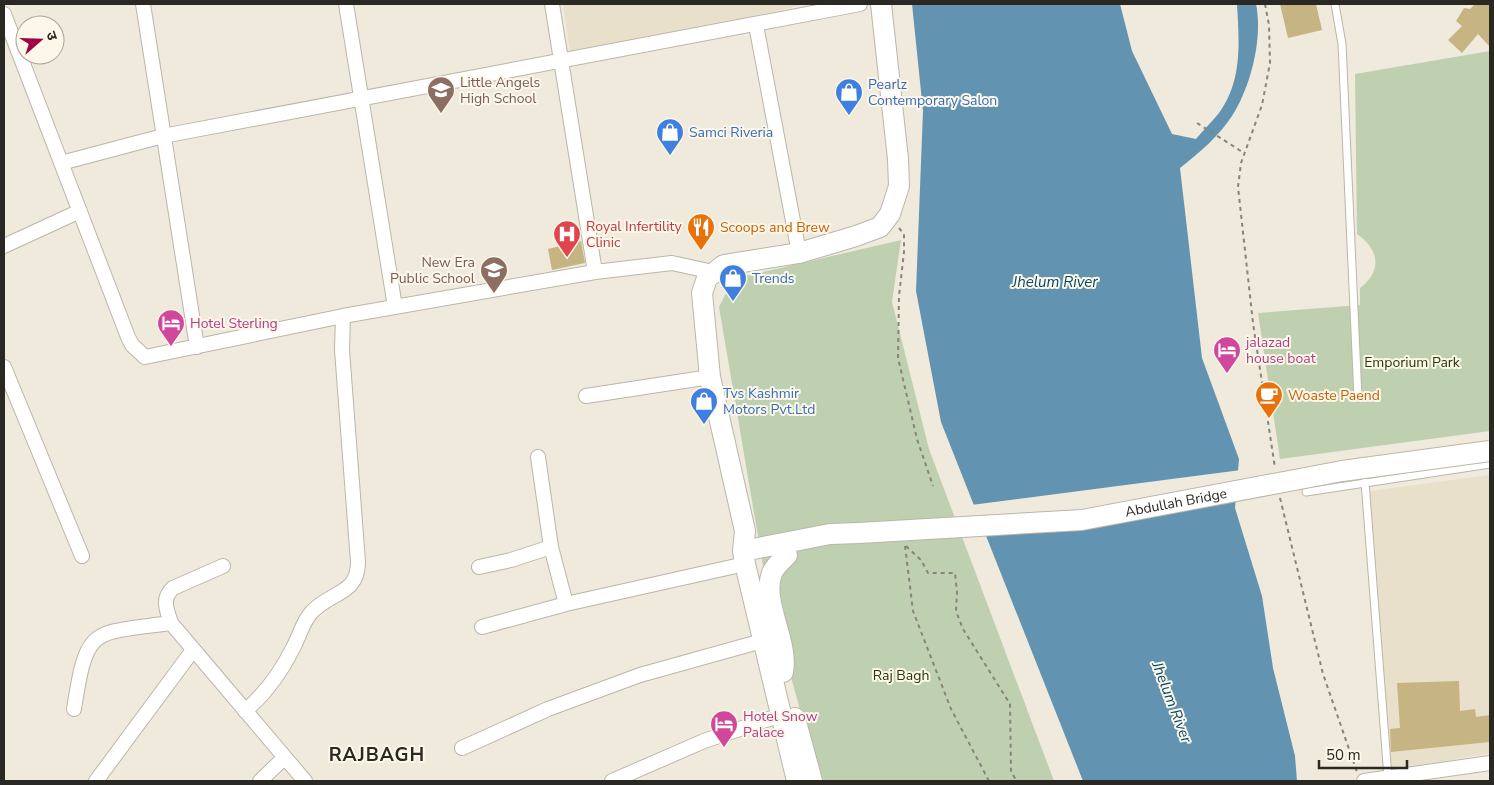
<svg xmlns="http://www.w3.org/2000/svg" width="1494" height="785" font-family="'Nunito Sans','Noto Sans Devanagari',sans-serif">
  <rect width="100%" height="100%" fill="#efeadc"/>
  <path fill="#e8e0cb" d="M563 4H806L571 59Z
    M1490 475V753L1388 771 1370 491Z"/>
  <path fill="#bfd0b0" d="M1490 51V431L1280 459 1258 313 1360 305V288C1382 271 1380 250 1357 234L1355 74Z
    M901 240 892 302 929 449 1054 781H820L768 595 719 307 733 279Z"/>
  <path fill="#6293b0" d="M912 4H1120L1132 51 1172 134 1196 139C1203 130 1212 122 1219 113 1243 80 1239 41 1237 4H1256C1263 38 1251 86 1232 116 1219 136 1199 153 1180 168L1202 358 1239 459 1235 508 1262 596 1273 668 1295 756 1297 781H1083L941 422 916 291 923 111Z"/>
  <path fill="#efeadc" d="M1241 470 1238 495 981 529 971 505Z"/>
  <path fill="#c6b483" d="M1280 4H1316L1322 30 1288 38Z
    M1475 4H1490V47L1478 34 1462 53 1448 40 1462 26 1456 21 1464 8 1470 9Z
    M581 241 585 263 552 270 548 249Z
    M1459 681 1460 711 1475 709 1476 717 1490 715V742L1391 752 1390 729 1400 728 1397 683Z"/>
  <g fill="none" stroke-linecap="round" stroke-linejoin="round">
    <g stroke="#bbb6a9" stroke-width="9">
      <path id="lane" d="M1335 4 1342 44 1358 398
        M1365 482 1388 777
        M1306 492 1490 464"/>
    </g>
    <g stroke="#bbb6a9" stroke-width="16">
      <path id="street" d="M143 4 197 347
        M346 4 395 307
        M552 4 595 272
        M4 14 128 337 132 345 145 357 343 316 595 272 672 263 713 272
        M756 25 799 253
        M61 163 163 136 860 4
        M4 246 80 211
        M4 367 82 556
        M586 396 710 377
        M538 457 551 547 566 604
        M223 566 173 588C161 599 167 610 171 623L305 781
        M479 567 511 560 551 547
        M482 627 566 604 745 564
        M74 709C87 625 91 634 171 623
        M245 711C265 694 281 672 293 648 299 637 302 624 310 614 329 591 358 596 358 562L342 350 343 316
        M462 748 548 709 640 675 762 641
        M96 781 193 650
        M260 781 284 758
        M612 781 704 741 781 715
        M1364 781 1490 763"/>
    </g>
    <g stroke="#bbb6a9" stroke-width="22">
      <path id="secondary" d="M743 551 830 534 859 533
        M783 672C789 641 761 602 772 573 775 566 782 560 787 555
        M795 718 812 781
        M797 781 745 564 743 551 745 531 710 377 702 293 707 278 724 265 799 253 856 236 880 227 890 214 899 186 898 159 881 4"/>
    </g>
    <path stroke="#88847b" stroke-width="2" stroke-dasharray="4 4" stroke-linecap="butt" d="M1265 4 1269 25 1270 63 1262 105 1241 163 1238 187 1253 323 1275 468
      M1197 123 1244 153
      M899 228 904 234V252L899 296 898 358 917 439 933 486
      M1280 498 1323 674 1357 772
      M905 546 913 611 951 709 989 781
      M906 546 921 560 928 573H955L957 592 956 611 963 629 1010 704 1011 772 1017 781"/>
    <use href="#lane" stroke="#fff" stroke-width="7"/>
    <use href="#street" stroke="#fff" stroke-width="14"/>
    <use href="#secondary" stroke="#fff" stroke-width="20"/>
    <g stroke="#bbb6a9" stroke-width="22" stroke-linecap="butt">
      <g id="secondary-bridge">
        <path id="s1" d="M859 533 1082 520 1342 471 1490 451"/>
      </g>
    </g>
    <use href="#secondary-bridge" stroke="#fff" stroke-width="20"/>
  </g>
  <defs>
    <g id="school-pin" transform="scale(1.4375)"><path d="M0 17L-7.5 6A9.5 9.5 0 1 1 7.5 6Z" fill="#8d6e63" stroke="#fcf7e9"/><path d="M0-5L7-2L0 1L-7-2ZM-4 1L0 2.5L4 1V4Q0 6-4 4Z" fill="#fff"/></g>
    <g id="shop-pin" transform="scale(1.4375)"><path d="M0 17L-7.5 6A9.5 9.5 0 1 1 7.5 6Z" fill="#3f7fe0" stroke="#fcf7e9"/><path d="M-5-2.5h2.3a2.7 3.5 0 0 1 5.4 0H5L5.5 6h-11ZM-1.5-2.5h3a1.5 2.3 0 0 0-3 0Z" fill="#fff"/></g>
    <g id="restaurant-pin" transform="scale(1.4375)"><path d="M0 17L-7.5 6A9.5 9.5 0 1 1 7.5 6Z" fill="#e8710a" stroke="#fcf7e9"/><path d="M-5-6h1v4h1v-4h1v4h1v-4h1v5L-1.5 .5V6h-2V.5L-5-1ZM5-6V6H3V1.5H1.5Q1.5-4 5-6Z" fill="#fff"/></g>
    <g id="hospital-pin" transform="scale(1.4375)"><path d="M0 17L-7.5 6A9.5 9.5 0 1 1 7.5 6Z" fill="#e0444e" stroke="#fcf7e9"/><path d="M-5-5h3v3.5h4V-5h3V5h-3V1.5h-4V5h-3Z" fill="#fff"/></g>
    <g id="hotel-pin" transform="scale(1.4375)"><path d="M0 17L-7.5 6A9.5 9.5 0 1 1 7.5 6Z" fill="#d1479c" stroke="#fcf7e9"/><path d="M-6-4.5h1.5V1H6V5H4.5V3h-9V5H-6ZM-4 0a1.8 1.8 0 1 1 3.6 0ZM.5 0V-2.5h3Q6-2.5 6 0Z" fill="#fff"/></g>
    <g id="cafe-pin" transform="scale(1.4375)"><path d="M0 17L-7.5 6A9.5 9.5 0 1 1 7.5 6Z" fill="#e8710a" stroke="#fcf7e9"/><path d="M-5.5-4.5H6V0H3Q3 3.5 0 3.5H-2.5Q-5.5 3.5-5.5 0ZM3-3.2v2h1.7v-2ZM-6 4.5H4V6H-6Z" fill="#fff"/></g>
  </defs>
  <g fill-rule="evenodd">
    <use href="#school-pin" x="441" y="90"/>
    <use href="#shop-pin" x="849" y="92"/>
    <use href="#shop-pin" x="670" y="132"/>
    <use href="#restaurant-pin" x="701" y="227"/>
    <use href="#hospital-pin" x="567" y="234"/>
    <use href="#school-pin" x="494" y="270"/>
    <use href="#shop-pin" x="733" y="278"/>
    <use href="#hotel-pin" x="171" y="323"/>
    <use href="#hotel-pin" x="1227" y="350"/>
    <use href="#cafe-pin" x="1269" y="395"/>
    <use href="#shop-pin" x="704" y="401"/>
    <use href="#hotel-pin" x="724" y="724"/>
  </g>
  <g text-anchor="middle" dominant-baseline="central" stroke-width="4" stroke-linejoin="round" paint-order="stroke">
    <g font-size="14" fill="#785e54" stroke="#fcf7e9" text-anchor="start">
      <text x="460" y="82">Little Angels<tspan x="460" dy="16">High School</tspan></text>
      <text x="475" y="262" text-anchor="end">New Era<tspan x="475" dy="16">Public School</tspan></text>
    </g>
    <g font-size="14" fill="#366cbe" stroke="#fcf7e9" text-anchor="start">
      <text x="868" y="84">Pearlz<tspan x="868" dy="16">Contemporary Salon</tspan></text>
      <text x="689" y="132">Samci Riveria</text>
      <text x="752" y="278">Trends</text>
      <text x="723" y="393">Tvs Kashmir<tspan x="723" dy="16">Motors Pvt.Ltd</tspan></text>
    </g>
    <g font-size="14" fill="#be3a42" stroke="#fcf7e9" text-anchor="start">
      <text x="586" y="226">Royal Infertility<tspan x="586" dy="16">Clinic</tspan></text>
    </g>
    <g font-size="14" fill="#c56008" stroke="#fcf7e9" text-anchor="start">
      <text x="720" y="227">Scoops and Brew</text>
      <text x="1288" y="395">Woaste Paend</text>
    </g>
    <g font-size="14" fill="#b23c85" stroke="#fcf7e9" text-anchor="start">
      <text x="190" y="323">Hotel Sterling</text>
      <text x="1246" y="342">jalazad<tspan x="1246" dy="16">house boat</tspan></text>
      <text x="743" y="716">Hotel Snow<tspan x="743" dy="16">Palace</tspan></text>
    </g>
    <g font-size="14" fill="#253a07" stroke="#fcf7e9">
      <text x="1412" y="362">Emporium Park</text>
      <text x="901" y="675">Raj Bagh</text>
    </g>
    <g font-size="14" fill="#2a2823" stroke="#fcf7e9">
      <text stroke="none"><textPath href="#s1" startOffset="319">Abdullah Bridge</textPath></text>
    </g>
    <g font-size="15" font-style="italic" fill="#044967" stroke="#fcf7e9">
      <text x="1055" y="282">Jhelum River</text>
      <text transform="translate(1172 702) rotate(69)">Jhelum River</text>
    </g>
    <g font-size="19" font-weight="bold" letter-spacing="1" fill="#2a2823" stroke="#fcf7e9">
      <text x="377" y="755">RAJBAGH</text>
    </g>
  </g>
  <rect width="1494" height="785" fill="none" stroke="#2a2823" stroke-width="10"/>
  <g transform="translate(40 40) rotate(70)"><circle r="24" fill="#fcf7e9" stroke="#a8a49a"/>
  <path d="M0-4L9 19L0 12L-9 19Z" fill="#9f0346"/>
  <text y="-8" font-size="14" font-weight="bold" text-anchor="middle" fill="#2a2823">उ</text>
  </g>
  <path d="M1319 760v8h88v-8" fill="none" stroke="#2a2823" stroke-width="2.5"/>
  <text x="1326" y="760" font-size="15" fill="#2a2823" stroke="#fcf7e9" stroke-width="4" paint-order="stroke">50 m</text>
</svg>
